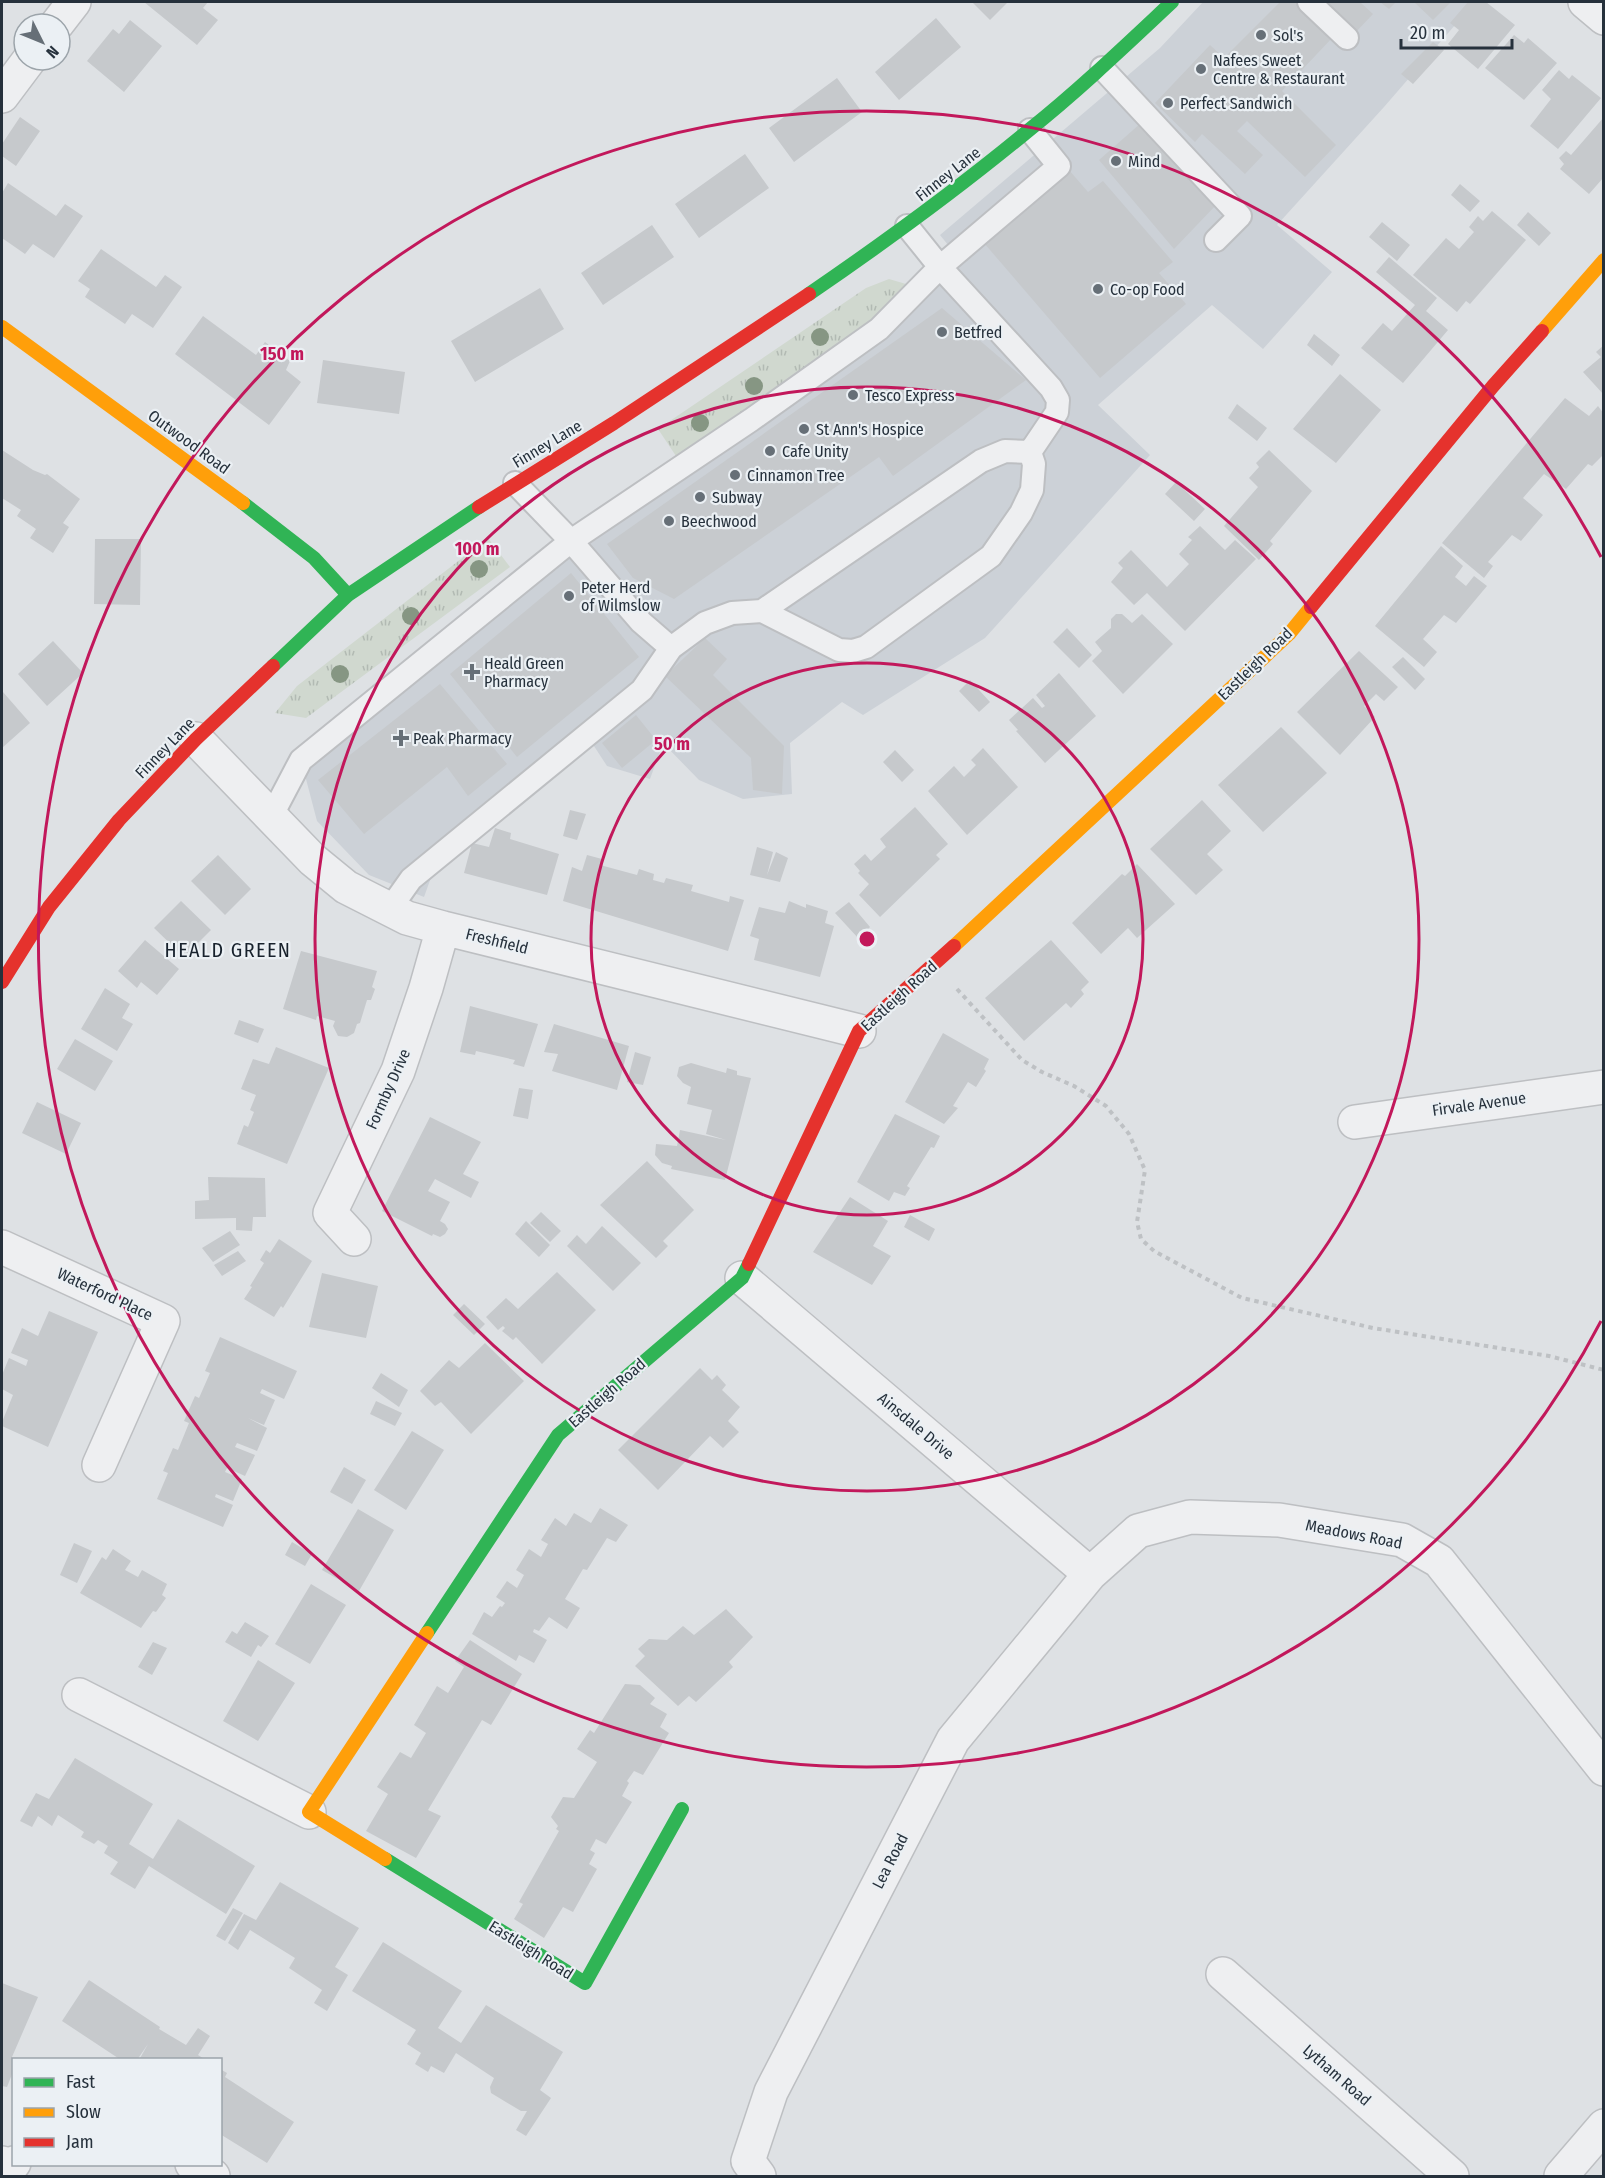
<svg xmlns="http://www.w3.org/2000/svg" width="1605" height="2178" font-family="'Fira Sans Condensed',sans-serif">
  <defs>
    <pattern id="grass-tufts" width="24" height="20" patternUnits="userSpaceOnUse" patternTransform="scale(1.5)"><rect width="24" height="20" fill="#d0d8cf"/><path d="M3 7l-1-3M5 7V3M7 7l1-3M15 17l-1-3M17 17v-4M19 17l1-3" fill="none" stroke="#b2bab3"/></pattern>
  </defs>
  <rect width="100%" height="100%" fill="#dee1e4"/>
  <path fill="#ccd1d7" d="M1203 2H1475L1384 107 1277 225 1332 272 1263 349 1212 305 1098 405 1150 455 985 638 863 715 842 702 790 743 792 794 743 799 699 780 663 743 650 779 607 766 592 743 433 872 424 897 369 875 317 821 301 760 529 575 961 261 940 235 1160 48Z"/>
  <path fill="url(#grass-tufts)" d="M889 279 906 284 872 319 744 410 676 456 658 429 866 288Z
    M488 538 510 567 306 718 275 713 297 686Z"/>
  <path fill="#c6c9cc" d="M144 2H208L203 8 218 20 197 45Z
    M972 2H1008L990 20Z
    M1280 2H1297L1333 37 1282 91 1336 145 1305 177 1247 121 1237 131 1263 155 1245 174 1202 134 1195 142 1155 103 1210 45 1224 58Z
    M1320 2H1362L1361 3 1373 14 1354 34Z
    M1380 2H1396L1389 9Z
    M1414 2H1451L1433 20Z
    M1468 2H1486L1515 25 1478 69 1448 44 1459 30 1450 23Z
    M936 18 961 47 899 100 875 72Z
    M130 20 162 46 124 92 87 61 113 29 119 34Z
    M1514 35 1524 43 1528 38 1557 63 1524 100 1485 68Z
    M1433 42 1444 50 1413 84 1401 74Z
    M1559 70 1569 79 1572 75 1601 98 1558 149 1530 126 1551 99 1542 90Z
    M837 78 862 112 794 162 769 128Z
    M20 117 40 131 16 166 2 156V144Z
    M1604 117V177L1589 194 1560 169 1564 164 1559 158 1566 151 1571 155Z
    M1141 123 1217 204 1174 249 1099 160Z
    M745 154 769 188 699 238 675 204Z
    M1069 170 1088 192 1103 181 1173 262 1159 273 1186 304 1100 378 984 243Z
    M8 183 56 216 65 204 83 216 54 258 33 244 25 254 2 238V193Z
    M1460 184 1480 201 1470 212 1451 195Z
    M1492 211 1526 240 1470 304 1466 301 1457 312 1413 275 1446 238 1459 249 1474 232 1469 227 1478 216 1483 221Z
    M1528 212 1551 233 1539 246 1517 225Z
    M1382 222 1410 245 1397 261 1369 237Z
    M652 225 674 257 603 305 581 273Z
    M101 249 156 287 165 275 182 287 153 328 132 314 125 324 85 297 90 289 78 281Z
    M1389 257 1437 298 1426 311 1448 330 1403 383 1361 348 1383 323 1392 331 1415 305 1376 272Z
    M540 288 564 329 475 382 451 341Z
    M942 308 1026 380 893 476 879 457 674 599 633 578 607 544Z
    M203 316 256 355 265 342 290 361 286 370 301 382 269 425 175 354Z
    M1314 334 1340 355 1332 366 1307 345Z
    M1604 345V395L1583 372 1601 357 1596 352Z
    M323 360 405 372 399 414 317 403Z
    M1340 374 1381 410 1336 463 1293 429Z
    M1565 398 1589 416 1598 406 1604 414V454L1592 466 1588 464 1566 489 1544 474 1523 498 1543 515 1521 541 1512 535 1488 562 1493 566 1484 578 1442 543Z
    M1237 404 1267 428 1257 441 1228 418Z
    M2 450 33 470 45 475 47 474 80 499 63 523 69 527 53 553 30 538 36 529 17 516 21 510 2 498Z
    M1269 450 1312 491 1270 541 1273 544 1259 560 1224 526 1258 487 1249 478 1259 467 1256 463Z
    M1176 482 1205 509 1194 521 1165 494Z
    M1200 526 1225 550 1235 540 1256 559 1185 631 1147 593 1134 605 1111 582 1123 568 1118 563 1131 550 1167 587 1189 564 1179 554 1192 540 1188 537Z
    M95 539H141L140 605 94 604Z
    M1441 546 1463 566 1455 577 1466 586 1474 576 1487 586 1456 623 1444 615 1423 639 1437 652 1424 667 1375 626Z
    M571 573 639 657 517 757 450 674Z
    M1116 614H1122L1132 623 1142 614 1173 644 1123 694 1092 661 1102 651 1095 642 1111 628V619Z
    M1067 628 1092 655 1079 668 1053 642Z
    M705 638 727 659 713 675 784 746 782 794 753 790 751 758 665 676Z
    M53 641 83 673 47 706 18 674Z
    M1359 651 1398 687 1384 701 1376 694 1364 706 1375 717 1340 755 1297 712Z
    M1403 657 1425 679 1415 690 1392 667Z
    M1059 673 1096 716 1045 763 1016 731 1018 730 1009 720 1033 698 1042 708 1045 706 1036 695Z
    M970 680 990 702 979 712 959 691Z
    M440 684 507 764 468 796 447 767 364 834 318 780Z
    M3 692 30 723 2 748V693Z
    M636 715 656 740 622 768 602 743Z
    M1281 727 1327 773 1263 832 1218 785Z
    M983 748 1018 787 967 835 928 791 954 766 964 777 976 765 971 760Z
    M895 750 914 770 902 782 883 762Z
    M1202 800 1231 831 1207 854 1223 870 1196 895 1150 849Z
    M915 807 948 844 936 855 940 859 880 917 859 895 869 884 858 873 860 871 854 864 865 854 871 861 886 847 880 839Z
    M570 810 586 814 577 840 563 836Z
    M495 828 511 833 510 839 559 854 547 895 464 873 472 843 489 847Z
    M757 847 773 852 767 875 776 852 788 858 780 882 750 875Z
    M218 855 251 889 225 915 191 881Z
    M587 855 602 859 600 865 637 875 639 869 654 874 653 880 664 883 666 878 693 885 691 891 729 902 730 896 744 900 728 951 563 901 572 867 582 871Z
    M1137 864 1175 904 1137 938 1128 928 1101 954 1072 923 1122 874 1125 876Z
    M181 901 211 930 184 957 154 928Z
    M789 901 806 908V904L828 911 825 923 834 926 820 977 754 960 759 939 750 936 759 907 785 913Z
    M849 902 870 927 859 939 835 913Z
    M145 940 179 969 157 995 141 982 137 988 118 971Z
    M1051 940 1089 982 1081 990 1084 994 1071 1008 1066 1003 1024 1041 985 998Z
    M301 951 377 971 372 987 375 989 371 1000H367L360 1023 357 1024 354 1033 347 1037 338 1036 333 1026 335 1021 317 1016 316 1020 283 1009Z
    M105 988 130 1004 122 1018 133 1024 117 1051 81 1029Z
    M470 1006 538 1024 524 1067 513 1064 515 1060 476 1051 475 1055 460 1052Z
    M239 1020 264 1029 258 1043 234 1034Z
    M554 1024 629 1046 617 1090 552 1071 558 1054 544 1052Z
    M943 1033 989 1059 984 1069 986 1071 976 1087 968 1082 953 1106 958 1108 944 1124 905 1102Z
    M75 1039 113 1061 95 1091 57 1069Z
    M276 1047 329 1068 287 1164 237 1144 244 1125 248 1127 254 1112 250 1110 256 1095 241 1089 253 1059 269 1064Z
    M635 1052 651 1057 643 1085 627 1082Z
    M691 1063 726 1073 727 1068 737 1071V1075L751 1078 725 1180 671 1169 672 1166 662 1163 655 1155 656 1144 677 1146 680 1130 726 1140 706 1134 712 1110 687 1104 691 1087 683 1083 677 1076 679 1067Z
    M519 1088 533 1090 528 1119 513 1116Z
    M37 1102 81 1123 66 1154 22 1133Z
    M895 1114 940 1136 934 1148 931 1147 907 1186 910 1188 905 1196 894 1192 889 1201 857 1182Z
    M430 1117 481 1142 463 1174 479 1182 471 1198 435 1179 428 1191 450 1202 440 1221 445 1224 448 1229 445 1234 440 1237 433 1234 432 1236 382 1211Z
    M647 1161 694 1210 663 1241 668 1246 656 1258 600 1205Z
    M208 1177 265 1178 266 1217H253L252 1231 236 1230V1218L195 1219V1201L209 1200Z
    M850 1197 888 1221 873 1246 891 1256 872 1285 813 1252Z
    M541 1212 561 1231 550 1242 530 1223Z
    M910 1215 935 1229 929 1241 904 1227Z
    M526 1221 550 1245 539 1257 515 1234Z
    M602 1226 641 1263 613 1291 567 1246 577 1235 586 1244Z
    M230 1231 240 1245 213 1262 202 1248Z
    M279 1239 312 1261 283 1308 281 1306 274 1317 244 1299 252 1287 250 1286 264 1263 260 1260 266 1250 270 1253Z
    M238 1251 246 1261 222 1276 214 1265Z
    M557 1272 596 1310 542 1364 516 1337 513 1340 502 1331 505 1328 503 1326 498 1330 486 1317 506 1298 518 1309Z
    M322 1273 378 1286 366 1338 309 1327Z
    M464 1304 485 1324 474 1335 453 1315Z
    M49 1311 98 1332 48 1447 2 1426V1422L13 1395 2 1389V1375L9 1358 26 1366 28 1360 11 1353 22 1328 38 1336Z
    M220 1337 297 1371 284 1399 262 1389 260 1393 275 1400 264 1425 248 1418 267 1428 257 1451 237 1443 235 1447 255 1455 245 1476 227 1468 225 1472 242 1479 233 1501 216 1494 215 1497 233 1505 223 1527 157 1499 168 1473 163 1471 173 1448 178 1450 189 1423 184 1421 195 1396 199 1398 210 1373 205 1371Z
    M485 1343 524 1381 471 1434 441 1402 435 1406 420 1391 449 1360 459 1368Z
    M700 1368 712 1380 717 1375 726 1385 722 1390 740 1407 728 1421 739 1432 723 1448 710 1436 658 1490 618 1450Z
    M381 1373 408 1390 399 1407 372 1388Z
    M376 1401 402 1413 395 1426 370 1414Z
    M412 1431 444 1450 406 1510 374 1490Z
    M344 1467 366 1480 352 1504 330 1492Z
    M600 1508 628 1525 616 1542 607 1538 587 1570 583 1569 565 1599 580 1608 567 1629 549 1617 539 1631 534 1629 533 1632 547 1640 534 1663 519 1655 516 1661 472 1634 484 1612 492 1617 500 1606 502 1607 505 1603 496 1597 507 1581 517 1588 524 1575 516 1570 529 1549 541 1557 548 1544 541 1540 555 1518 566 1526 574 1513 591 1523Z
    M358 1509 394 1530 359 1591 322 1570Z
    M292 1542 312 1554 305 1566 285 1555Z
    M74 1543 92 1551 77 1583 60 1575Z
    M113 1549 131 1561 125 1570 138 1577 142 1570 167 1584 162 1595 166 1598 156 1612 153 1611 141 1628 80 1593 102 1557 106 1560Z
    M311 1584 346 1605 310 1664 275 1644Z
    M726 1609 753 1637 729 1662 733 1667 696 1702 689 1696 678 1706 635 1666 645 1656 638 1649 649 1639 667 1640 683 1626 694 1635Z
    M245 1622 269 1636 261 1647 258 1645 251 1657 225 1642 232 1631 237 1634Z
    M470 1640 522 1674 491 1725 482 1720 428 1810 441 1816 416 1858 366 1831 388 1794 377 1787 400 1752 411 1758 426 1733 414 1725 437 1686 448 1693 464 1667 455 1661Z
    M153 1642 167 1648 152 1675 138 1667Z
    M258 1660 295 1683 258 1741 223 1721Z
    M625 1684 640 1685 655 1698 650 1704 667 1714 660 1727 669 1733 643 1775 634 1771 627 1781 629 1783 622 1796 632 1802 606 1844 596 1839 590 1850 595 1853 589 1864 597 1869 573 1912 563 1907 544 1938 514 1919 523 1904 519 1902 559 1831 556 1829 558 1826 551 1817 563 1797 574 1798 597 1762 577 1749 590 1730 594 1733Z
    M75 1758 153 1804 129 1844 153 1859 178 1819 255 1866 226 1914 149 1866 135 1889 110 1874 118 1862 104 1853 108 1846 98 1840 94 1844 81 1837 84 1832 58 1815 52 1826 38 1816 32 1827 20 1821 36 1793 49 1799Z
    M280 1882 359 1928 335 1967 348 1975 327 2011 314 2003 322 1990 289 1968 295 1958 250 1930 238 1950 228 1943 244 1914 256 1920Z
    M233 1908 243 1913 225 1941 216 1936Z
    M383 1942 462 1991 438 2028 461 2043 486 2005 563 2052 540 2090 551 2098 526 2136 516 2130 527 2111H521L491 2093 490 2087 494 2078 456 2053 444 2073 431 2066 428 2072 415 2064 421 2053 407 2044 416 2030 352 1991Z
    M89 1980 160 2027 159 2029 186 2045 198 2028 210 2036 198 2055 206 2060H139L148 2044 137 2060H121L62 2021Z
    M2 1983 38 1997 12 2057 14 2069 7 2087 2 2086Z
    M220 2069 227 2073 225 2077 294 2122 267 2163 220 2134Z"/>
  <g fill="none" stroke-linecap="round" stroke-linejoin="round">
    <g stroke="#bdbfc2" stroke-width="26">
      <path id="lane" d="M1309 2 1347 38
        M1102 68 1240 216 1216 240
        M907 226 940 267 1051 388 1058 400 1057 412 1030 452
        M515 483 571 541 641 622 671 648
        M271 817 301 760 571 541 751 420 879 329 940 267 1059 166 1030 130
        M389 910 411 879 642 690 671 648 705 623 732 613 762 611 839 650 853 651 866 647 991 556 1021 513 1032 490 1034 464 1030 452 1005 451 981 461 762 611"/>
    </g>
    <g stroke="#bdbfc2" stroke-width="36">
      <path id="street" d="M1585 2 1604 18
        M57 24 74 2
        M2 96 29 60
        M196 739 313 860 346 887 407 918 443 928 859 1031
        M1355 1122 1604 1087
        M354 1239 330 1213 398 1071 426 988 443 928
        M2 1247 163 1321 99 1465
        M742 1278 1090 1574
        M79 1695 309 1812
        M1223 1974 1452 2176
        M2 2163 11 2166 14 2163
        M192 2164 213 2176
        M759 2176 748 2161 771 2092 953 1740 1090 1574 1138 1531 1190 1517 1279 1520 1402 1540 1439 1561 1604 1769
        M1561 2176 1604 2126"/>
    </g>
    <path stroke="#bec1c4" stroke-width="4" stroke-dasharray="4.5 4.5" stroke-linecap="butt" d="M957 989 1022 1060 1042 1072 1074 1086 1106 1106 1129 1134 1145 1170 1137 1222 1141 1239 1154 1251 1242 1298 1373 1328 1549 1356 1604 1370"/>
    <use href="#lane" stroke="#eeeff1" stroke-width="22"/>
    <use href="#street" stroke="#eeeff1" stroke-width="33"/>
    <path stroke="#30b455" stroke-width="14" d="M809 294C885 242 959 188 1029 130 1079 90 1125 46 1172 2
      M243 503 314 558 348 595
      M273 666 348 595 479 507
      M427 1633 558 1435 742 1278 749 1264
      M385 1859 585 1983 682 1809"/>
    <path stroke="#ff9f0a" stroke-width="14" d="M2 327 243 503
      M1542 331 1604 260
      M954 946 1289 634 1311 607
      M385 1859 309 1812 427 1633"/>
    <path stroke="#e5322d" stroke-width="14" d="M479 507 614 423 809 294
      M1311 607 1493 386 1542 331
      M2 982 49 907 119 820 196 739 273 666
      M749 1264 859 1031 954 946"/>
  </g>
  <g fill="#869683">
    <circle cx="820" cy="337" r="9"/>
    <circle cx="754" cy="386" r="9"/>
    <circle cx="700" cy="423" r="9"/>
    <circle cx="479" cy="569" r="9"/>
    <circle cx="411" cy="616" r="9"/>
    <circle cx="340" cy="674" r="9"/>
  </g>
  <g fill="none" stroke="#c2185b" stroke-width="3">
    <circle cx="867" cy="939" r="276"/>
    <circle cx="867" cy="939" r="552"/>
    <path d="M1601 1321A828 828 0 1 1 1601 557"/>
  </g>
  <g fill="#666f77" stroke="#ebf0f4" stroke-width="2">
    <circle cx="1261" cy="35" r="6"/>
    <circle cx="1201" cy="69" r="6"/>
    <circle cx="1168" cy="103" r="6"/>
    <circle cx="1116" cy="161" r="6"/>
    <circle cx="1098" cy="289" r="6"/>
    <circle cx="942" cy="332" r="6"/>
    <circle cx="853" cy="395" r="6"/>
    <circle cx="804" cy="429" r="6"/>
    <circle cx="770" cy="451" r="6"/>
    <circle cx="735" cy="475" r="6"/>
    <circle cx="700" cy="497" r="6"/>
    <circle cx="669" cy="521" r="6"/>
    <circle cx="569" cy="596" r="6"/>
    <path d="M469 663h6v6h6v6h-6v6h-6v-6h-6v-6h6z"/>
    <path d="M398 729h6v6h6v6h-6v6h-6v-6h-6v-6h6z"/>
  </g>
  <g text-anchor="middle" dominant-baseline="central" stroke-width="4.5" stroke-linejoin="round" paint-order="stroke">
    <g font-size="16" fill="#26313c" stroke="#ebf0f4" text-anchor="start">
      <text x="1273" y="35">Sol's</text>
      <text x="1213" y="60">Nafees Sweet<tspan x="1213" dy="18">Centre &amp; Restaurant</tspan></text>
      <text x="1180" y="103">Perfect Sandwich</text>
      <text x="1128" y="161">Mind</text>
      <text x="1110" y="289">Co-op Food</text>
      <text x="954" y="332">Betfred</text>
      <text x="865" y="395">Tesco Express</text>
      <text x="816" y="429">St Ann's Hospice</text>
      <text x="782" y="451">Cafe Unity</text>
      <text x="747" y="475">Cinnamon Tree</text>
      <text x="712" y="497">Subway</text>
      <text x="681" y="521">Beechwood</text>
      <text x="581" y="587">Peter Herd<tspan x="581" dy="18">of Wilmslow</tspan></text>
      <text x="484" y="663">Heald Green<tspan x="484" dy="18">Pharmacy</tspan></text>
      <text x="413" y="738">Peak Pharmacy</text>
    </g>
    <g font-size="16" fill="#26313c" stroke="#ebf0f4">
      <text transform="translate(948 174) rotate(-38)">Finney Lane</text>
      <text transform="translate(189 442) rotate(36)">Outwood Road</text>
      <text transform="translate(547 444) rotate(-31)">Finney Lane</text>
      <text transform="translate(1255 664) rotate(-44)">Eastleigh Road</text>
      <text transform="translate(165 748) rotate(-46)">Finney Lane</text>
      <text transform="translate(497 941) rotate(14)">Freshfield</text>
      <text transform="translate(899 996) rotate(-42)">Eastleigh Road</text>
      <text transform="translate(388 1089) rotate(-66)">Formby Drive</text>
      <text transform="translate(1479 1104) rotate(-8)">Firvale Avenue</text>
      <text transform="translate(105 1294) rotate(25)">Waterford Place</text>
      <text transform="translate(607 1393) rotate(-41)">Eastleigh Road</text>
      <text transform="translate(916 1426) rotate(40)">Ainsdale Drive</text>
      <text transform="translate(1354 1534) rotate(11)">Meadows Road</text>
      <text transform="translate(890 1861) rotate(-63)">Lea Road</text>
      <text transform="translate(531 1950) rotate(32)">Eastleigh Road</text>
      <text transform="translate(1337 2075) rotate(41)">Lytham Road</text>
    </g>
    <g font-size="20" letter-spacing="1.5" fill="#18222d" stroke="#ebf0f4">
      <text x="228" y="950">HEALD GREEN</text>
    </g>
  </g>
  <circle cx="867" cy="939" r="9" fill="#c2185b" stroke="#ebf0f4" stroke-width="3"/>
  <g font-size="18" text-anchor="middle" font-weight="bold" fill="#c2185b" stroke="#ebf0f4" stroke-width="4.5" stroke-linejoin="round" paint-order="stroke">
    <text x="282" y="360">150 m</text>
    <text x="477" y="555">100 m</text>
    <text x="672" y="750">50 m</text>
  </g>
  <rect width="1605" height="2178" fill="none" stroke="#26313c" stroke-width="6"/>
  <rect x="12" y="2058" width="210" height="108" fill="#ebf0f4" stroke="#9ca4aa" stroke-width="1.5"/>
  <rect x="24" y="2078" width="30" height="9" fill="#30b455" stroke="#9ca4aa" stroke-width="1.5"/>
  <text x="66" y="2088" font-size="18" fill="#26313c">Fast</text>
  <rect x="24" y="2108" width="30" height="9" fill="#ff9f0a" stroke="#9ca4aa" stroke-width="1.5"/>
  <text x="66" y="2118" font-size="18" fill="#26313c">Slow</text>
  <rect x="24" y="2138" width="30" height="9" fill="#e5322d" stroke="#9ca4aa" stroke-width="1.5"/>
  <text x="66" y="2148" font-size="18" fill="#26313c">Jam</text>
  <g transform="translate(42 42) rotate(133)"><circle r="28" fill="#ebf0f4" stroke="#9ca4aa" stroke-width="1.5"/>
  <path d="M0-4.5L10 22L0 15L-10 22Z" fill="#666f77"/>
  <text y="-9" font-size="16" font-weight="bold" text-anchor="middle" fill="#26313c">N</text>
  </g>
  <path d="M1401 39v9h111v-9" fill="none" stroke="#26313c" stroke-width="3"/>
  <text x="1410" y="39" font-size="18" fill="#26313c" stroke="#ebf0f4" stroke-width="4.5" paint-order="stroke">20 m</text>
</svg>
